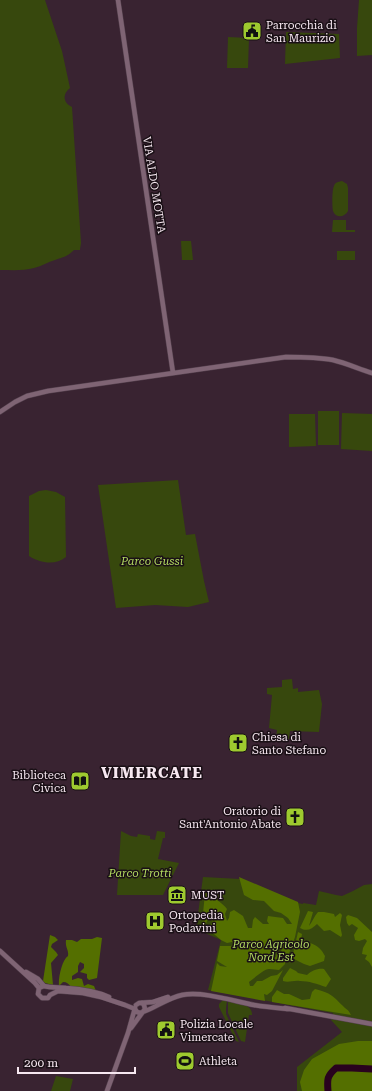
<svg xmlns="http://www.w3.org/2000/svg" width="372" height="1091" font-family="'Roboto Serif',serif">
  <rect width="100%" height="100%" fill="#392331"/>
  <path fill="#37480d" d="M0 0H45L62 51 70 88C62 94 63 103 72 107L81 243 80 249V250H74C67 257 63 257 55 260 48 262 42 266 34 268 24 271 11 270 0 270Z
    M359 0H372V55L357 56V28Z
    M286 32 339 34 340 58 285 64Z
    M228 37 249 38 248 68H227Z
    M342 181 347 184 348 188V211C345 217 336 219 333 211 332 208 332 189 334 186 335 182 338 182 342 181Z
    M333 220H346V230H355V232H332Z
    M181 241H191L193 260H182Z
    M337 251H355V260H337Z
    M318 411H339V445H318Z
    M342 413 372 414V451L341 449Z
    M289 414H315L316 446 289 447Z
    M178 480 186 535 195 534 204 581 209 602 188 607 155 605 116 608 98 485Z
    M46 490 56 492 65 497 66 557C55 566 40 563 29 556V496L39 491Z
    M292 679 293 689 298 688V692L319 690 322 704 319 732 290 731 289 739H276L277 730 269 728 272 695 267 694V688L282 687V680Z
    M121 831 131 836 137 837 138 834 150 836V839L155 840 157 831 165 832V838H163L158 859 179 863 163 895H117Z
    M203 877 240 879 278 899 303 904V903L316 905 319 891 336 895 342 896 353 891 364 885 372 884V1091H297V1067L342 1032 331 1020 333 1013 208 990 221 940 196 929Z
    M223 1000 227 1001 226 1008V1014L239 1042 236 1041 219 1007V1004Z
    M228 1001C237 1003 253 1004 252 1015H249L245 1042 241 1041 228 1013Z
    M56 1076 73 1079 70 1091H51Z"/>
  <path fill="#546f00" d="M239 877 298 902 300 912 295 937 287 959C280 951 280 943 268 939L265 945H271C273 950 271 954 272 959L276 957 277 952 281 953 284 957 285 964 279 970C276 970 273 969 269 969 264 969 253 979 249 982L250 986H253L257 981H262L271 976 277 975 283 970 272 991 267 995 264 994 265 1001 211 991 217 963 220 966 227 967 217 961 220 946H230L241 948 244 947 249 946 251 943 247 941H237L227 943 221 940 208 929 213 922 209 918 207 921 205 927 202 924 205 893H209C214 899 222 902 227 909L225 914 227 921 229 918 230 912 234 910 243 916 248 928H252L253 920 255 917 263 924H269L267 921 268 916 283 918 287 924H292L288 918 281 913 274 911 264 901 253 900 244 895Z
    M308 911 313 912 309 926C313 921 314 916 318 912H324L334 914 335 917 340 913 342 915 340 925 342 935 341 937 330 930 324 931 317 924C312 929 307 932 300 928Z
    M348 915 357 918 372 932V967L369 962 365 959 367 955 362 954 363 948 367 941 365 939 359 941 355 940 354 935 358 928 352 924 349 926 347 923 346 917Z
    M298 932 302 934 301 939C313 945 319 944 325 956L324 961 310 966 304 964 292 958Z
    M50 935 55 937 58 940 52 944 51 947 56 952 58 955 51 963 53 985 45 983 43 981Z
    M97 937 102 938 97 978 89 980 87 978V974L80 972 84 968V964L80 962 78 966V972L72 976V980L78 978 82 979 84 986 88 984 94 986 96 991 71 987C69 984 67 982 63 982L59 986C58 978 62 960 68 956 69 949 65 948 66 940H72L77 942 81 939H92Z
    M290 968 296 971 298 973 307 975C311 971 318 968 324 969L331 979 326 987C317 984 309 981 300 981 293 980 289 983 283 981V978Z
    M315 989C331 993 333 996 345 1008 348 1010 349 1011 351 1015L272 1002V997L277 990 284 994H289L302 1000 310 999 312 992Z
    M358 1041H372V1091H302L300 1082 304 1070 312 1059 339 1044Z"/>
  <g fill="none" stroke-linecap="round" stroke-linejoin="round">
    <path stroke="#29021e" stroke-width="7" d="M328 1091C327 1079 327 1076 336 1068H352L372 1069"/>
    <g stroke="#54404d" stroke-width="5.5">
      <path id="tertiary" d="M118 0 173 373
        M0 412 15 402 27 396 48 391 286 357C302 357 317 357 333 360 346 363 359 369 372 373
        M0 951 35 983 39 988
        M26 972 38 979 44 986
        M39 988 38 994 42 998H48L50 995 58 991 83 993 101 997 125 1005 135 1009 137 1012 140 1013C154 1009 167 998 182 995 203 991 233 1001 254 1005 265 1007 277 1008 288 1009
        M39 988 44 986C51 988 59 987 66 988 81 989 96 991 109 997
        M136 1005 139 1003 153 1002 168 997
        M285 1008 372 1024
        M131 1028 145 1009 144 1005 142 1003
        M107 1091 128 1033 135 1008"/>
    </g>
    <use href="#tertiary" stroke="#7f6474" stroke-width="4.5"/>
  </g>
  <defs>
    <g id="civic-square" transform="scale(1)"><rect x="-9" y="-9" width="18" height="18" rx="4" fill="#9eca2f" stroke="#1a1016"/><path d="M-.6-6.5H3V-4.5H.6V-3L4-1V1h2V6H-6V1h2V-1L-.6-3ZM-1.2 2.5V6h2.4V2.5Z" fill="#111"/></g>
    <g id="church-square" transform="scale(1)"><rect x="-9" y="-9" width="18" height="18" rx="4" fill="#9eca2f" stroke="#1a1016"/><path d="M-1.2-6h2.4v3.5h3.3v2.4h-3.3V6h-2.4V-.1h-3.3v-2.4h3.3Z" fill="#111"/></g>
    <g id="library-square" transform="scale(1)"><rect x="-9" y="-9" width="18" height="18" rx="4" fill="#9eca2f" stroke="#1a1016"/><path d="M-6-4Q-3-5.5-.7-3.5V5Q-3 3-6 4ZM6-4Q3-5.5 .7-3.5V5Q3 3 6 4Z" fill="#111"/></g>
    <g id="museum-square" transform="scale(1)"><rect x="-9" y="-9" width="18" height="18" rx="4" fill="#9eca2f" stroke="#1a1016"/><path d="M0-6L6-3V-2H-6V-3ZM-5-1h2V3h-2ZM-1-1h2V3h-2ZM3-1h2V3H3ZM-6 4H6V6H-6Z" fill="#111"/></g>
    <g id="hospital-square" transform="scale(1)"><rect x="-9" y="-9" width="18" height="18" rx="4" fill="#9eca2f" stroke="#1a1016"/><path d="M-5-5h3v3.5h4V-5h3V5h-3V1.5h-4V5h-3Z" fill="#111"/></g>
    <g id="stadium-square" transform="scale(1)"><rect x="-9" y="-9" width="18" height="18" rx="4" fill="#9eca2f" stroke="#1a1016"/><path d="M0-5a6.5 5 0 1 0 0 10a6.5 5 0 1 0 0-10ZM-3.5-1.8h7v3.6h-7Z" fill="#111"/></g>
  </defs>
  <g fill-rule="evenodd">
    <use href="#civic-square" x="252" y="31"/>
    <use href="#church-square" x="238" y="743"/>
    <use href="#library-square" x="80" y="781"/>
    <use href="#church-square" x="295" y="817"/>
    <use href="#museum-square" x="177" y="895"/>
    <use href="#hospital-square" x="155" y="921"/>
    <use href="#civic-square" x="166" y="1030"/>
    <use href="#stadium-square" x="185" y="1061"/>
  </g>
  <g text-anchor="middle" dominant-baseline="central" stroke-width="3" stroke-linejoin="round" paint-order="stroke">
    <g font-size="11" fill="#f7e8f1" stroke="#1a1016" text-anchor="start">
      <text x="266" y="25">Parrocchia di<tspan x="266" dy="13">San Maurizio</tspan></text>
      <text x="252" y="737">Chiesa di<tspan x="252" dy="13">Santo Stefano</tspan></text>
      <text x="66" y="775" text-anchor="end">Biblioteca<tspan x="66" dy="13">Civica</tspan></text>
      <text x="281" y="811" text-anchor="end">Oratorio di<tspan x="281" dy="13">Sant'Antonio Abate</tspan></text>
      <text x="191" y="895">MUST</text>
      <text x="169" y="915">Ortopedia<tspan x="169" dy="13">Podavini</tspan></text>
      <text x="180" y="1024">Polizia Locale<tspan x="180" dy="13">Vimercate</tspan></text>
      <text x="199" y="1061">Athleta</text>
    </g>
    <g font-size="11" fill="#f7e8f1" stroke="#1a1016">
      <text transform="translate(154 185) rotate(81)">VIA ALDO MOTTA</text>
    </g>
    <g font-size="11" font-style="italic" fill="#b3db61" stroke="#1a1016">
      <text x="152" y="561">Parco Gussi</text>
      <text x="140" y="873">Parco Trotti</text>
      <text x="271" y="944">Parco Agricolo<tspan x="271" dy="13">Nord Est</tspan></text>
    </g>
    <g font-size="15" font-weight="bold" letter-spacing="1" fill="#f7e8f1" stroke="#1a1016">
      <text x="152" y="773">VIMERCATE</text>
    </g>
  </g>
  <path d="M18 1067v6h117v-6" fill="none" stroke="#f7e8f1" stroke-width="2"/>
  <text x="24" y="1067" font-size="12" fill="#f7e8f1" stroke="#1a1016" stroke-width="3" paint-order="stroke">200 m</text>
</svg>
